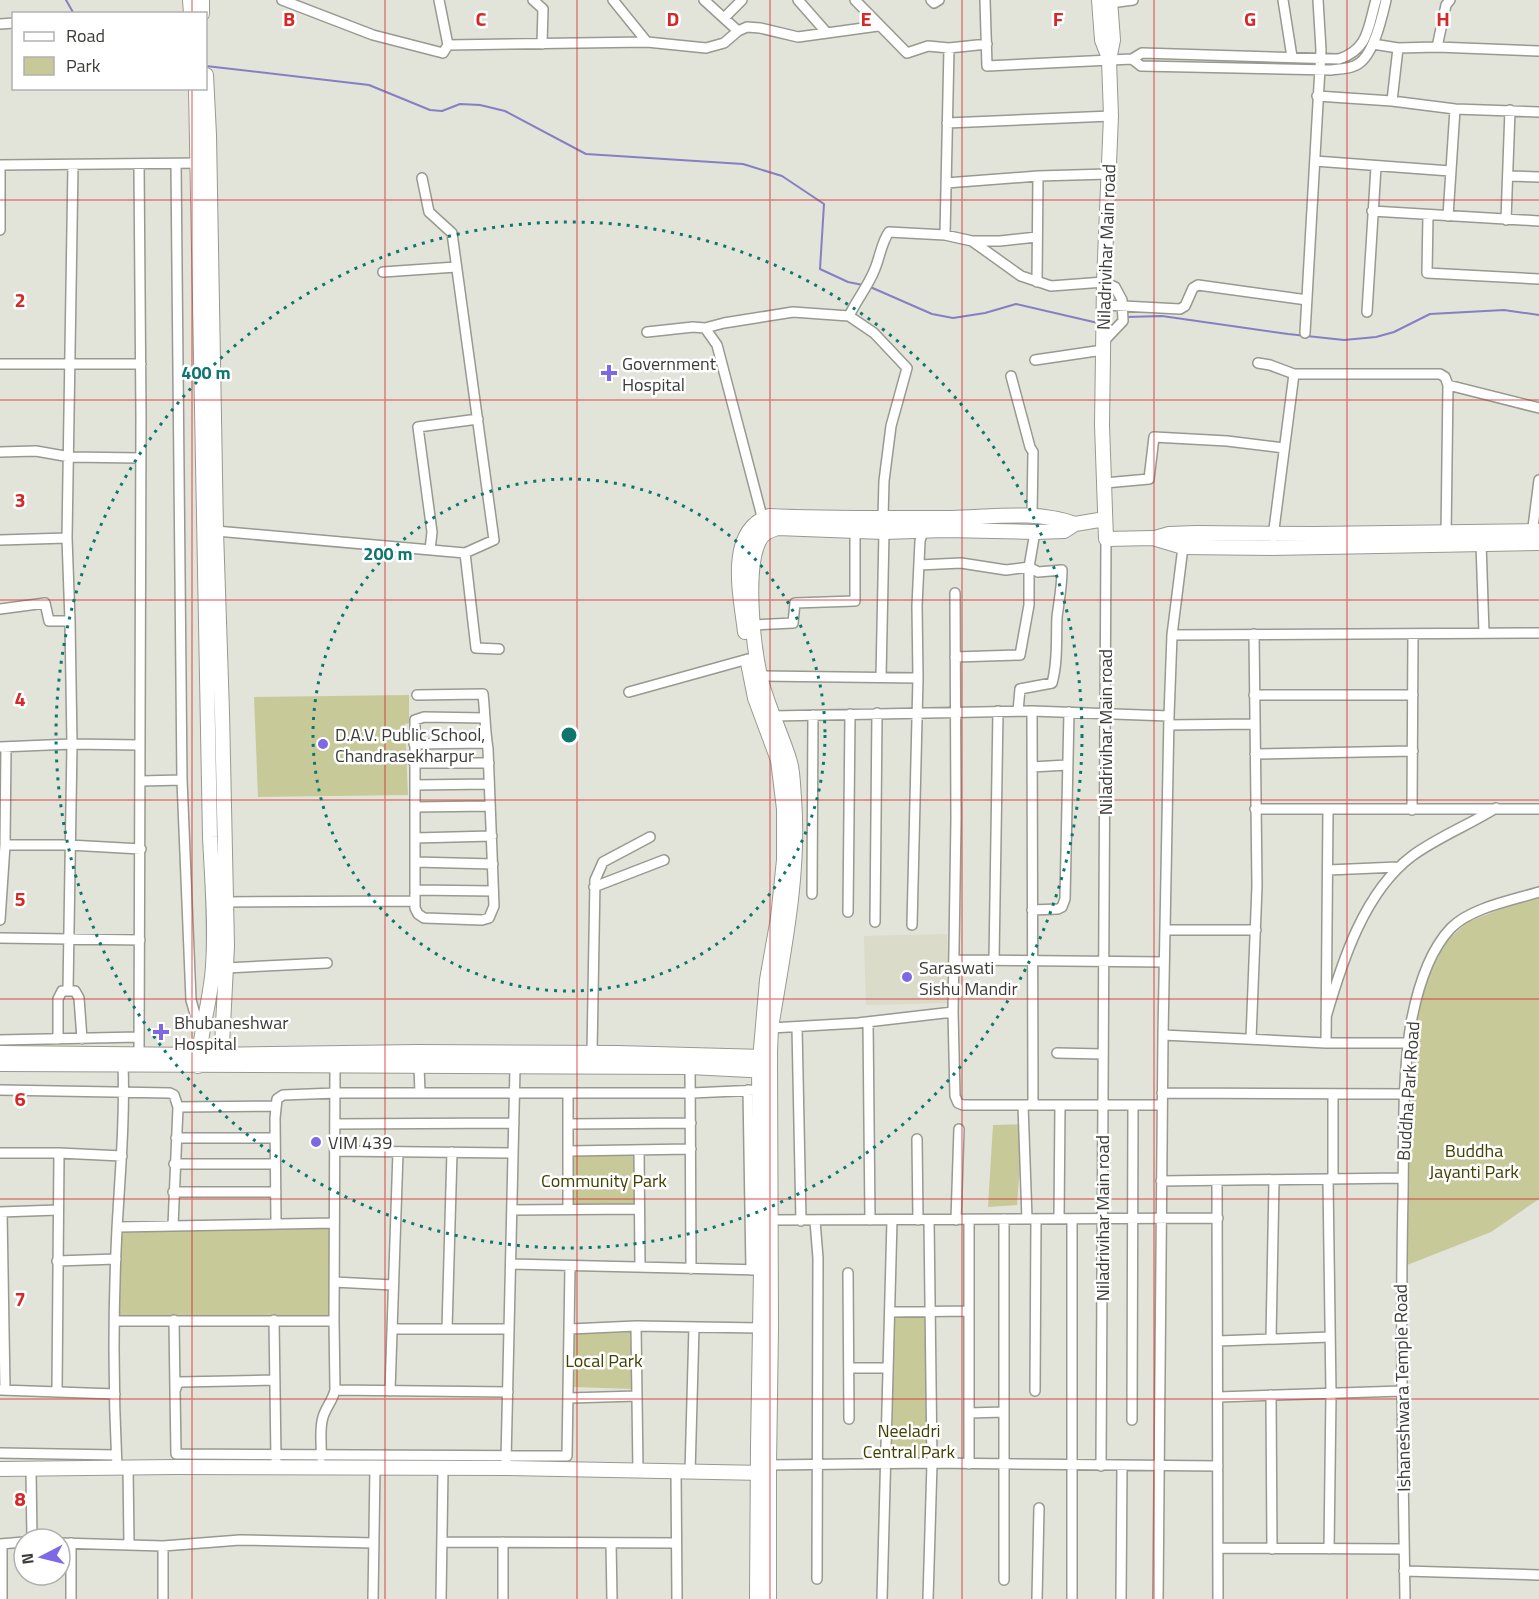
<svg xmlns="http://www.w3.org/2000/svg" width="1539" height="1599" font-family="'Titillium Web',sans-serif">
  <rect width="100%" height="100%" fill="#e2e3d9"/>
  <path fill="#dadbc9" d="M947 934 949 1003 866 1005 864 936Z"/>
  <path fill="#c8c999" d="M409 695V723L405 724 408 795 258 797 254 697Z
    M1539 898V1199L1491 1232 1402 1267 1416 1015 1429 974 1446 942 1467 922 1512 905Z
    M1023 1124 1017 1205 988 1207 993 1125Z
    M639 1150V1209H568L569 1151Z
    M334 1223V1321L116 1319 117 1227Z
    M930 1311 932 1463 886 1464 890 1312Z
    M632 1332 633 1389 574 1387V1334Z"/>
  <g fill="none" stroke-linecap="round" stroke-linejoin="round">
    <path stroke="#857fc3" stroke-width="2" d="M66 0 74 14
      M206 66 369 85 430 110 442 111 460 104 480 105 505 111 586 154 743 164 782 176 824 204 820 269 848 282 863 285
      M868 286 932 314 953 318 985 313 1016 304 1098 323
      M1127 317 1162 316 1288 334 1344 340 1376 337 1394 332 1430 314 1504 310 1539 315"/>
    <g stroke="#999990" stroke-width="12">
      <path id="street" d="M282 0 373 35 443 53 448 45 439 0
        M533 0 543 9 542 44
        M613 0 647 42
        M704 0 738 31
        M798 0 827 33
        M855 0 907 53 928 46 949 48 987 44
        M931 0 934 3 939 0
        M985 0 987 66 1132 59 1142 53 1339 59C1369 49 1368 27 1376 0
        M1283 0 1292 57
        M1110 3 1133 0
        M724 18 742 0
        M0 24 14 23
        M1373 44 1398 48 1437 47 1539 51
        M448 45 647 42 706 48 724 43 738 31 747 27 760 28 798 37 878 26
        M1437 47 1446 5 1450 0
        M1132 59 1141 66 1331 70C1338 69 1347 69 1354 66 1373 60 1382 17 1386 0
        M1317 96 1392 101 1455 109 1539 112
        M1392 101 1398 48
        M947 123 1111 116
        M1315 161 1450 171
        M176 164 182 780 191 1000 197 1021 203 1029
        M0 165 202 163
        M139 165 141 417 139 1054
        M1508 176 1539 177
        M946 183 1038 176 1108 174
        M1372 211 1539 221
        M1428 215 1427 273 1539 279
        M1448 216 1455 109
        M1506 220 1510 110
        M0 230V165
        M945 235 949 48
        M972 241H1000L1037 237
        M383 272 456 267
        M1037 282 1038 176
        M1104 305 1180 309 1185 306 1193 288 1198 285 1307 300
        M1367 312 1376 167
        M849 316C856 301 868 286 874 271 880 258 881 243 889 232L945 235 972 241 1021 276 1051 286 1104 282 1115 287 1122 300 1123 321 1103 342
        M705 328 724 323 793 312 849 316 874 333 907 368 891 426 884 481 883 518
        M647 332 693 327 705 328 717 345 764 524
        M1305 333 1321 50 1318 0
        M1035 360 1103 350
        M1258 363 1270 365 1294 374H1440L1445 377 1448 385 1446 536
        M0 364H141
        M1011 376 1030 447 1033 452 1032 516
        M1448 385 1539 408
        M0 452 36 451 70 457 140 458
        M1105 483 1149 479 1154 437 1227 441 1284 448
        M216 531 465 553 494 540 452 233 429 212 422 178
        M1532 535 1539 480
        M1273 537 1294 374
        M67 538 73 165
        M0 540 67 538 70 621
        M1481 543 1484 633
        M430 550 432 532 418 427 478 419
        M465 553 476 648 499 649
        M919 565 961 563 1006 570 1029 567V605L1020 655 955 657
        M955 593 956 819 953 1012 955 1096 958 1103 963 1105H1162
        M0 609 45 603 49 621H70L72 744 68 990
        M752 625 793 623 795 603 855 601V529
        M1172 635 1539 633
        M760 676 918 678
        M881 677 884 532
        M629 692 748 659
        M417 695 483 694C485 712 485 731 488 749L494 906 489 918 482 920 424 918 418 914 415 908V720L424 717 485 718
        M1254 695H1413
        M1018 711 1020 689 1052 683C1058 662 1056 639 1057 617 1059 601 1062 587 1062 570L1038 572 1029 567 1035 532
        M1032 711 1033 1105
        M773 716 1032 711 1169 716
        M1169 725 1254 724
        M414 744 487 743
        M0 747 72 744 139 745
        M1255 754 1413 751
        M414 763H489
        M1032 767 1067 765
        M141 781 182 780
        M415 785 489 784
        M415 807 490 806
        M1255 809H1539
        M1412 810 1413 634
        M415 838 492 836
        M5 845H69L141 849
        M415 862 493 864
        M1328 870 1398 867
        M594 887 664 860
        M415 890 493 891
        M812 894 813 715
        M226 902 415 901
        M1032 910 1058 909 1062 907 1065 899 1069 712
        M848 912 850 714
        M0 920 5 845 6 747
        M875 922 877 713
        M912 925 918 678 917 606 920 541 923 531
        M1165 930H1256
        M0 938 140 940
        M954 960 1164 962
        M994 960 998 711
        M226 968 327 963
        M1326 1017C1342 962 1364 892 1412 856 1438 837 1469 825 1496 808
        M868 1022 870 1220
        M797 1027 801 1221
        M771 1028 858 1023 953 1012
        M1163 1035 1326 1043H1409
        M58 1039V999L62 991H75L79 998 82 1039
        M1251 1039 1257 886 1254 634
        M0 1040 138 1037
        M1326 1043 1328 810
        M592 1053 595 880 603 862 650 837
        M1057 1053 1102 1054
        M419 1067 420 1093
        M690 1067 691 1269
        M0 1090 170 1093 174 1095 178 1107 173 1226
        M748 1090 751 1270
        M568 1093V1209
        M1162 1093 1405 1094
        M1023 1105 1027 1219
        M178 1107 276 1106
        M335 1124 514 1123
        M569 1124 691 1123
        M176 1138H275
        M917 1139 918 1220
        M639 1150 640 1267
        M335 1151 513 1153
        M569 1151 691 1149
        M0 1153H59L122 1156
        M174 1164H275
        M1333 1179V1094
        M1328 1180 1331 1394 1329 1549
        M1161 1181 1403 1178
        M1217 1182 1218 1599
        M173 1192H276
        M512 1210 639 1209
        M0 1212 58 1210
        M2 1212 5 1390
        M1004 1219V1580
        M1059 1219 1060 1105
        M1072 1219V1599
        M771 1220 1218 1218
        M956 1220 959 1129
        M815 1221 818 1258 817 1579
        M276 1223 275 1118 277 1099 283 1095 336 1093H692L758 1090
        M117 1227 334 1223
        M57 1261 116 1259
        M511 1264 761 1270
        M848 1273 849 1419
        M334 1282 393 1285
        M890 1312 969 1311
        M174 1320 175 1390
        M274 1320 276 1459
        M115 1321H334
        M636 1326 638 1471
        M392 1329H509
        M447 1329 452 1152
        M570 1329 636 1326 760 1328
        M1271 1339 1274 1181
        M1218 1341 1330 1337
        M849 1368H888
        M275 1380 180 1382 177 1385 175 1391 176 1454 567 1456 570 1267
        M1 1390 115 1394
        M335 1390 508 1392
        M390 1391 398 1152
        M1035 1391 1036 1219
        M57 1392 59 1153
        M1271 1395 1272 1549
        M1218 1397 1402 1391
        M569 1398 637 1396
        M969 1413 1004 1412
        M1132 1420 1133 1105
        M0 1453 116 1455
        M321 1457C322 1443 319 1430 323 1417 326 1407 333 1400 335 1390L334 1321 335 1066
        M506 1461 515 1068
        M969 1464V1220
        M769 1465 932 1463 1218 1466
        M1101 1466 1106 539
        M128 1467 129 1545
        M117 1468C113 1388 113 1308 117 1229 120 1174 125 1120 123 1064
        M31 1470 32 1539
        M676 1473 677 1599
        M690 1473 694 1327
        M442 1542 676 1543
        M503 1542V1599
        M60 1543 163 1546 240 1540 374 1543
        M611 1543 612 1599
        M0 1544 24 1542
        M1218 1548 1404 1549
        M1404 1571 1539 1575
        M2 1599V1544
        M71 1599V1543
        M163 1599V1546
        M373 1599 375 1469
        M441 1599 443 1469
        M882 1599 892 1220
        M928 1599 932 1463 929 1220
        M1037 1599 1039 1508
        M1121 1599 1122 1466
        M1158 1599 1163 1035 1169 716 1172 635 1183 547
        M1405 1599C1403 1464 1400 1330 1403 1195 1404 1138 1402 1079 1411 1023 1417 991 1428 952 1451 928 1470 908 1513 900 1539 892"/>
    </g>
    <g stroke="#999990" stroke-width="16">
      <path id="secondary" d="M190 0 191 14
        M202 0V14
        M1099 0 1102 40 1109 58
        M1110 0 1113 40 1109 60 1111 116 1104 282 1102 425 1106 539 1153 538 1183 547 1271 548 1539 543
        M206 75 209 135 216 531 222 712 227 946 221 1065
        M196 88 210 837C212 880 216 924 213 966 211 1000 200 1032 198 1066
        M1155 538 1169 534 1196 533 1313 534 1539 531
        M745 632C741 596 725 532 769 516 830 519 891 518 952 518 992 517 1037 510 1075 524
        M748 663 755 698 778 760 784 809V860L778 918 767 980 759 1071 761 1270 758 1446 757 1599
        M0 1053 202 1055 418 1052 617 1053 768 1057
        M0 1064 690 1067 767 1071
        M0 1469 174 1467 506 1468 765 1473
        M769 1599V1465L771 1328 770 1052 771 1028C783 953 800 875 794 798 793 786 793 773 790 762 781 732 767 706 760 676 753 644 745 569 759 541 763 533 769 531 777 528L884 532 945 530 1035 532 1064 531 1075 524 1105 519"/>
    </g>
    <use href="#street" stroke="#fff" stroke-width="9"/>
    <use href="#secondary" stroke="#fff" stroke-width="14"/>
  </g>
  <path fill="none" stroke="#d62828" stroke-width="1.5" stroke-opacity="0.55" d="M192 0V14M385 0V1599M577 0V1599M770 0V1599M962 0V1599M1154 0V1599M1347 0V1599M192 88V1599M0 200H1539M0 400H1539M0 600H1539M0 800H1539M0 999H1539M0 1199H1539M0 1399H1539"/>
  <g fill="none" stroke="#0f766e" stroke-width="3" stroke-dasharray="3 6">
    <circle cx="569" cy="735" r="256"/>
    <circle cx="569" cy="735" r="513"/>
  </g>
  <g fill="#7e68e4" stroke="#fff" stroke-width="2">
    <path d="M606 364h6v6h6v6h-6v6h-6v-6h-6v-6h6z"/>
    <circle cx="323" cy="744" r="6"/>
    <circle cx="907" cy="977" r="6"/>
    <path d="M158 1023h6v6h6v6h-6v6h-6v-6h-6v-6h6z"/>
    <circle cx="316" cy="1142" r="6"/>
  </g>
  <g text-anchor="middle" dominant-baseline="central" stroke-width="5" stroke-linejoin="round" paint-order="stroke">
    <g font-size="18" fill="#3c3c38" stroke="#fff">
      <text transform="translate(1106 247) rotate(-88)">Niladrivihar Main road</text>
      <text transform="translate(1105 732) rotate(-90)">Niladrivihar Main road</text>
      <text transform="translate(1408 1091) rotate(-86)">Buddha Park Road</text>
      <text transform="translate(1102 1218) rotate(-90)">Niladrivihar Main road</text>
      <text transform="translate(1402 1388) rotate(-91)">Ishaneshwara Temple Road</text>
    </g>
    <g font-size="18" fill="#3c3c38" stroke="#fff" text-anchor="start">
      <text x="622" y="363">Government<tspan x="622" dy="21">Hospital</tspan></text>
      <text x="335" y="734">D.A.V. Public School,<tspan x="335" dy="21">Chandrasekharpur</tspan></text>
      <text x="919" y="967">Saraswati<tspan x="919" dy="21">Sishu Mandir</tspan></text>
      <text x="174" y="1022">Bhubaneshwar<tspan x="174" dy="21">Hospital</tspan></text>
      <text x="328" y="1142">VIM 439</text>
    </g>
    <g font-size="18" fill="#404000" stroke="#fff">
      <text x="1474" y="1150">Buddha<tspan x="1474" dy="21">Jayanti Park</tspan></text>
      <text x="604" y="1180">Community Park</text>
      <text x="604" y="1360">Local Park</text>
      <text x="909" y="1430">Neeladri<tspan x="909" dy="21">Central Park</tspan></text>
    </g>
  </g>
  <g font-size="20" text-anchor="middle" font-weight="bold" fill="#d62828" stroke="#fff" stroke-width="5" stroke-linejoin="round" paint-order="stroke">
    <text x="289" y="26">B</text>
    <text x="481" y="26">C</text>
    <text x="673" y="26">D</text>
    <text x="866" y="26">E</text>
    <text x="1058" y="26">F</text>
    <text x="1250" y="26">G</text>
    <text x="1443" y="26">H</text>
    <text x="20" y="307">2</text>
    <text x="20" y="507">3</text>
    <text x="20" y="706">4</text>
    <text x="20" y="906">5</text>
    <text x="20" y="1106">6</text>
    <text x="20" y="1306">7</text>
    <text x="20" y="1506">8</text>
  </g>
  <circle cx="569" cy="735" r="9" fill="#0f766e" stroke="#fff" stroke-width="3"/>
  <g font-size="18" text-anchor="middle" font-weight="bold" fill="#0f766e" stroke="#fff" stroke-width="5" stroke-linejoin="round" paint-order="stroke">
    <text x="206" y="379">400 m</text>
    <text x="388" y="560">200 m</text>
  </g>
  <rect x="12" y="12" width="195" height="78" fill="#ffffff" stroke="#b1b1af" stroke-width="1.5"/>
  <rect x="24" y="32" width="30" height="9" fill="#ffffff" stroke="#b1b1af" stroke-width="1.5"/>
  <text x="66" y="42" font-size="18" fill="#3c3c38">Road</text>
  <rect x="24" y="57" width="30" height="18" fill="#c8c999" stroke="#b1b1af" stroke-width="1.5"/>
  <text x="66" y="72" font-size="18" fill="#3c3c38">Park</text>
  <g transform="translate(42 1557) rotate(263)"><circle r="28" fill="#ffffff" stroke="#b1b1af" stroke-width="1.5"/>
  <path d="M0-4.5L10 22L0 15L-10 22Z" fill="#7e68e4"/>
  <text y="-9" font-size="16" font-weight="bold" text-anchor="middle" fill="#3c3c38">N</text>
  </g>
</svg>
